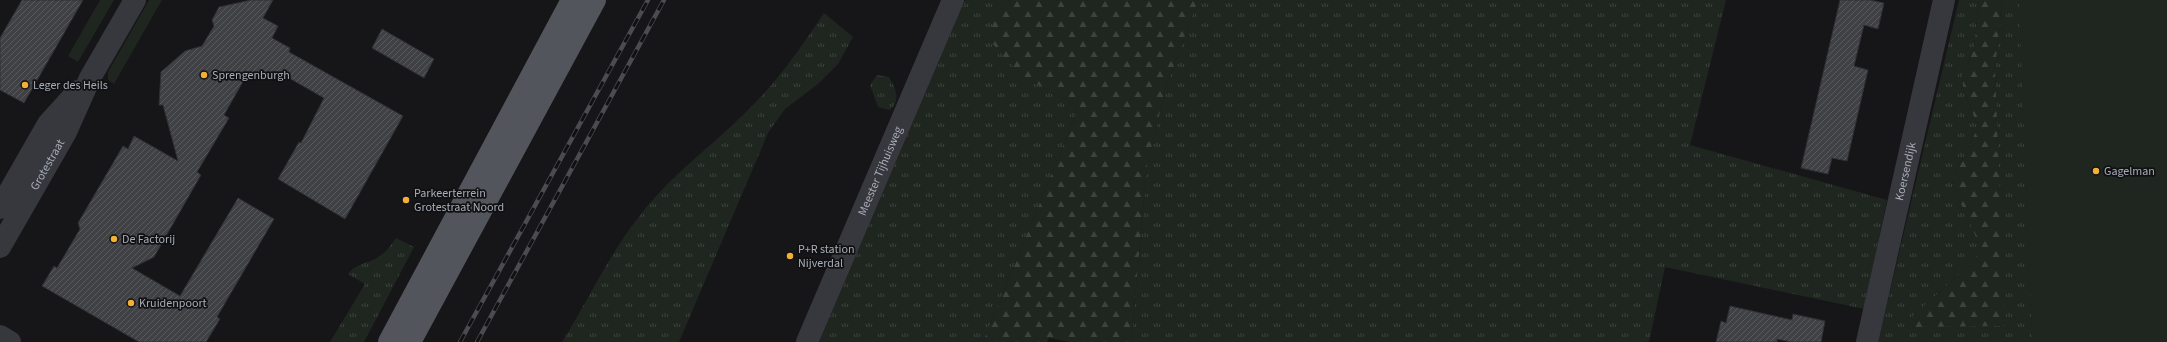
<svg xmlns="http://www.w3.org/2000/svg" width="2167" height="342" font-family="'Source Sans 3',sans-serif">
  <defs>
    <pattern id="grass-tufts" width="24" height="20" patternUnits="userSpaceOnUse"><rect width="24" height="20" fill="#1e261f"/><path d="M3 7l-1-3M5 7V3M7 7l1-3M15 17l-1-3M17 17v-4M19 17l1-3" fill="none" stroke="#3c433d"/></pattern>
    <pattern id="forest-firs" width="22" height="20" patternUnits="userSpaceOnUse"><rect width="22" height="20" fill="#1e261f"/><path d="M5 1l3.5 6h-7zM16 11l3.5 6h-7z" fill="#3c433d"/></pattern>
    <pattern id="building-hatch" width="6" height="6" patternUnits="userSpaceOnUse"><rect width="6" height="6" fill="#404145"/><path d="M-1 1l2-2M0 6l6-6M5 7l2-2" fill="none" stroke="#595a5e"/></pattern>
  </defs>
  <rect width="100%" height="100%" fill="#161618"/>
  <path fill="url(#grass-tufts)" d="M965 0H1010L999 10 1021 76 1079 107 983 342H819Z
    M1198 0H1726L1690 145 1887 200 1864 309 1665 267 1649 342H1131L1147 166 1166 87Z
    M1959 0H1979L1974 49 1962 77 1964 91 1978 127 1954 178 1953 186 1981 246 1975 260 1913 316 2004 326 1995 70 2002 0H2167V342H1878Z
    M824 13 853 37 838 64 818 84 785 109 768 133 679 342H562C588 301 608 256 638 218 670 175 715 144 752 106 780 78 802 46 824 13Z
    M877 75 889 77C896 89 901 99 890 110L878 107 870 85Z
    M396 238 414 247 364 342H330L365 284 348 274C355 265 363 264 373 260 384 255 390 247 396 238Z"/>
  <path fill="url(#forest-firs)" d="M1010 0H1198L1166 87 1147 166 1131 342H1070L1049 338 1047 342H983L1079 107 1021 76 993 44 992 23 999 10Z
    M1979 0H2002L1995 70 2005 326 1911 327 1913 316 1975 260 1980 246 1953 186 1954 178 1978 127 1964 91 1962 77 1974 49Z"/>
  <path fill="#1e261f" d="M100 0H114L78 62 68 56Z
    M149 0H162L114 84 108 80V72Z
    M2019 0H2167V342H2032Z"/>
  <path fill="url(#building-hatch)" stroke="#303034" d="M22 0H83L24 103 0 90V38Z
    M251 0H273L263 18 278 26 272 38 290 48 289 52 403 116 345 219 278 179 299 142 301 143 324 98 289 78H245L224 115 229 118 197 172 201 175 154 257 132 268 180 296 238 198 274 219 217 317 220 319 206 342H139L42 286 54 266 57 268 80 229 78 223 123 146 128 149 134 136 178 161 163 105H159L161 72 185 51 202 46 214 26 212 20 219 7Z
    M1840 0H1870L1884 3 1878 29 1864 25 1854 66 1868 70 1847 161 1832 158 1828 174 1801 168Z
    M382 29 434 59 424 78 372 48Z
    M1730 306 1792 320 1793 314 1825 321 1821 342H1791L1777 339V342H1716L1721 321 1726 323Z"/>
  <g fill="none" stroke-linecap="round" stroke-linejoin="round">
    <g stroke="#37383d" stroke-width="22">
      <path d="M0 208 48 124 78 91"/>
      <path id="s1" d="M0 247 66 132 90 78 135 0"/>
      <path d="M0 336 10 342"/>
      <path id="s2" d="M807 342 953 0"/>
      <path id="s3" d="M1867 342 1944 0"/>
    </g>
    <path stroke="#53555c" stroke-width="22" d="M389 342 572 0
      M410 342 595 0"/>
    <g stroke="#4a4c52" stroke-width="4.5">
      <path id="rail" d="M460 342 648 0
        M477 342 664 0"/>
    </g>
    <use href="#rail" stroke="#111113" stroke-width="3" stroke-dasharray="9" stroke-linecap="butt"/>
  </g>
  <g fill="#f2b134" stroke="#111113" stroke-width="1.5">
    <circle cx="204" cy="75" r="4"/>
    <circle cx="25" cy="85" r="4"/>
    <circle cx="2096" cy="171" r="4"/>
    <circle cx="406" cy="200" r="4"/>
    <circle cx="114" cy="239" r="4"/>
    <circle cx="790" cy="256" r="4"/>
    <circle cx="131" cy="303" r="4"/>
  </g>
  <g text-anchor="middle" dominant-baseline="central" stroke-width="3.5" stroke-linejoin="round" paint-order="stroke">
    <g font-size="12" fill="#a8adb8" stroke="#111113" text-anchor="start">
      <text x="212" y="75">Sprengenburgh</text>
      <text x="33" y="85">Leger des Heils</text>
      <text x="2104" y="171">Gagelman</text>
      <text x="414" y="193">Parkeerterrein<tspan x="414" dy="14">Grotestraat Noord</tspan></text>
      <text x="122" y="239">De Factorij</text>
      <text x="798" y="249">P+R station<tspan x="798" dy="14">Nijverdal</tspan></text>
      <text x="139" y="303">Kruidenpoort</text>
    </g>
    <g font-size="12" fill="#a8adb8" stroke="#111113">
      <text stroke="none"><textPath href="#s1" startOffset="95">Grotestraat</textPath></text>
      <text stroke="none"><textPath href="#s2" startOffset="186">Meester Tijhuisweg</textPath></text>
      <text stroke="none"><textPath href="#s3" startOffset="175">Koersendijk</textPath></text>
    </g>
  </g>
</svg>
